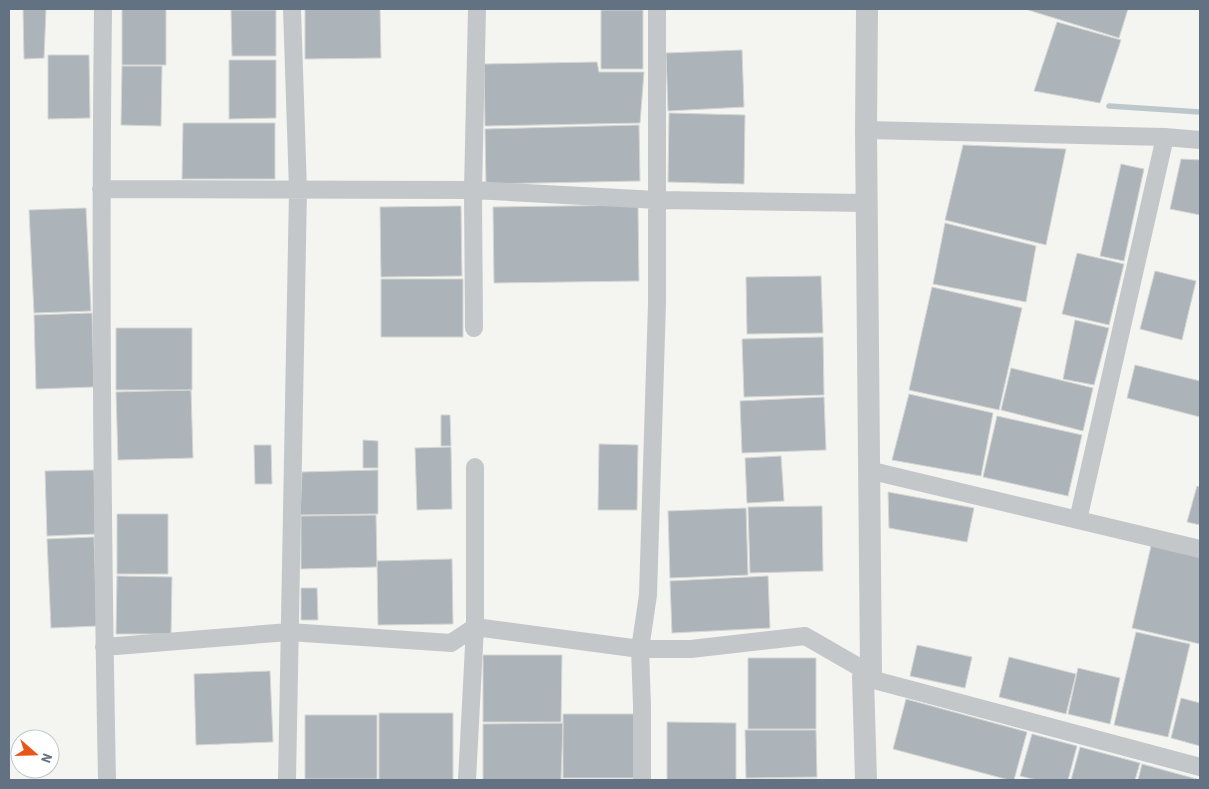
<svg xmlns="http://www.w3.org/2000/svg" width="1209" height="789" font-family="'Source Sans 3',sans-serif">
  <rect width="100%" height="100%" fill="#f4f5f0"/>
  <g fill="none" stroke-linecap="round" stroke-linejoin="round">
    <path stroke="#bcc7cc" stroke-width="5.5" d="M1109 106 1200 112"/>
  </g>
  <path fill="#acb3b9" stroke="#d5d6d3" d="M23 9H46L44 58 24 59Z
    M122 9H166V65H122Z
    M305 9H380L381 58 305 59Z
    M1025 9H1128L1119 38Z
    M231 10H276V56H232Z
    M601 10H643V69H601Z
    M1057 22 1121 40 1100 103 1034 91Z
    M742 50 744 107 668 111 666 53Z
    M48 55H89L90 118 48 119Z
    M229 60H276V118L229 119Z
    M597 62 599 72H644L640 123 485 126 484 64Z
    M122 66H162L161 126 121 125Z
    M669 113 745 115 744 184 668 182Z
    M183 123H275V179H182Z
    M639 125 640 181 486 184 485 129Z
    M963 145 1066 149 1046 245 945 220Z
    M1181 159 1200 160V215L1170 209Z
    M1121 164 1144 169 1124 261 1100 256Z
    M638 205 639 281 494 283 493 207Z
    M461 206 462 276 381 277 380 207Z
    M86 208 91 311 34 313 29 210Z
    M945 223 1036 246 1026 302 933 284Z
    M1077 253 1124 264 1109 325 1062 314Z
    M1155 271 1196 281 1182 340 1140 329Z
    M821 276 823 333 747 334 746 277Z
    M381 279H463V337H381Z
    M932 287 1022 308 999 410 909 390Z
    M92 313 94 387 36 389 34 315Z
    M1075 320 1109 328 1094 385 1063 379Z
    M116 328H192V390H116Z
    M823 337 824 395 744 397 742 339Z
    M1135 365 1200 381V417L1127 398Z
    M1011 368 1093 388 1083 431 1001 410Z
    M191 390 193 458 118 460 116 392Z
    M909 394 993 413 981 476 892 460Z
    M824 397 826 450 742 453 740 401Z
    M441 415H450L451 446H441Z
    M997 416 1082 435 1068 496 983 477Z
    M363 440 378 441V468H363Z
    M599 444 638 445 637 510H598Z
    M254 445H271L272 484H255Z
    M451 447 452 509 417 510 415 448Z
    M781 456 784 501 747 503 745 458Z
    M94 470 96 534 47 536 45 471Z
    M378 470V514L300 515 302 472Z
    M1197 486 1200 487V525L1187 522Z
    M888 492 974 508 967 542 889 528Z
    M822 506 823 571 750 573 748 507Z
    M746 508 748 575 670 578 668 511Z
    M117 514H168V574H117Z
    M376 515 377 567 301 569V516Z
    M94 537 97 626 51 628 47 539Z
    M1152 542 1200 553V644L1132 628Z
    M452 559 453 624 378 625 377 561Z
    M117 576 172 577 171 634H116Z
    M768 576 770 628 672 633 670 581Z
    M301 588H317L318 620H301Z
    M1136 632 1190 644 1168 737 1114 725Z
    M917 645 972 657 965 688 910 676Z
    M483 655H562L561 722H483Z
    M1009 657 1076 674 1066 714 999 697Z
    M748 658H816V729H748Z
    M1078 668 1120 678 1110 724 1068 714Z
    M270 671 273 742 196 745 194 674Z
    M1181 698 1200 703V746L1171 738Z
    M906 699 1027 732 1014 780H1009L893 749Z
    M379 713H453V780H379Z
    M563 714H635V778H563Z
    M305 715H377V779H305Z
    M667 722 736 723V780H667Z
    M563 723 561 780H483V724Z
    M745 730H816L817 777 746 778Z
    M1032 734 1077 746 1068 780H1037L1020 776Z
    M1080 747 1140 763 1135 780H1071Z
    M1142 764 1200 780H1138Z
    M745 779H817V780H745Z"/>
  <g fill="none" stroke-linecap="round" stroke-linejoin="round">
    <path stroke="#c4c7ca" stroke-width="18" d="M103 9C100 266 102 523 107 780
      M866 130 1165 137 1200 140
      M101 189 473 190 657 200 867 203
      M474 328 473 190 477 9
      M868 470 1200 549
      M1078 520 1165 137
      M104 647 289 632 451 643 475 627 640 649H691L805 636 871 674
      M863 677 1200 767
      M287 780 298 190 292 9
      M467 780 475 627V467
      M642 780V706L640 649 648 595 657 303V9"/>
    <path stroke="#c4c7ca" stroke-width="22" d="M866 780 863 677 871 674 866 130 867 9"/>
  </g>
  <rect width="1209" height="789" fill="none" stroke="#627283" stroke-width="20"/>
  <g transform="translate(35 754) rotate(110)"><circle r="24" fill="#ffffff" stroke="#c0c7cd"/>
  <path d="M0-4L9 19L0 12L-9 19Z" fill="#ea561a"/>
  <text y="-8" font-size="14" font-weight="bold" text-anchor="middle" fill="#627283">N</text>
  </g>
</svg>
